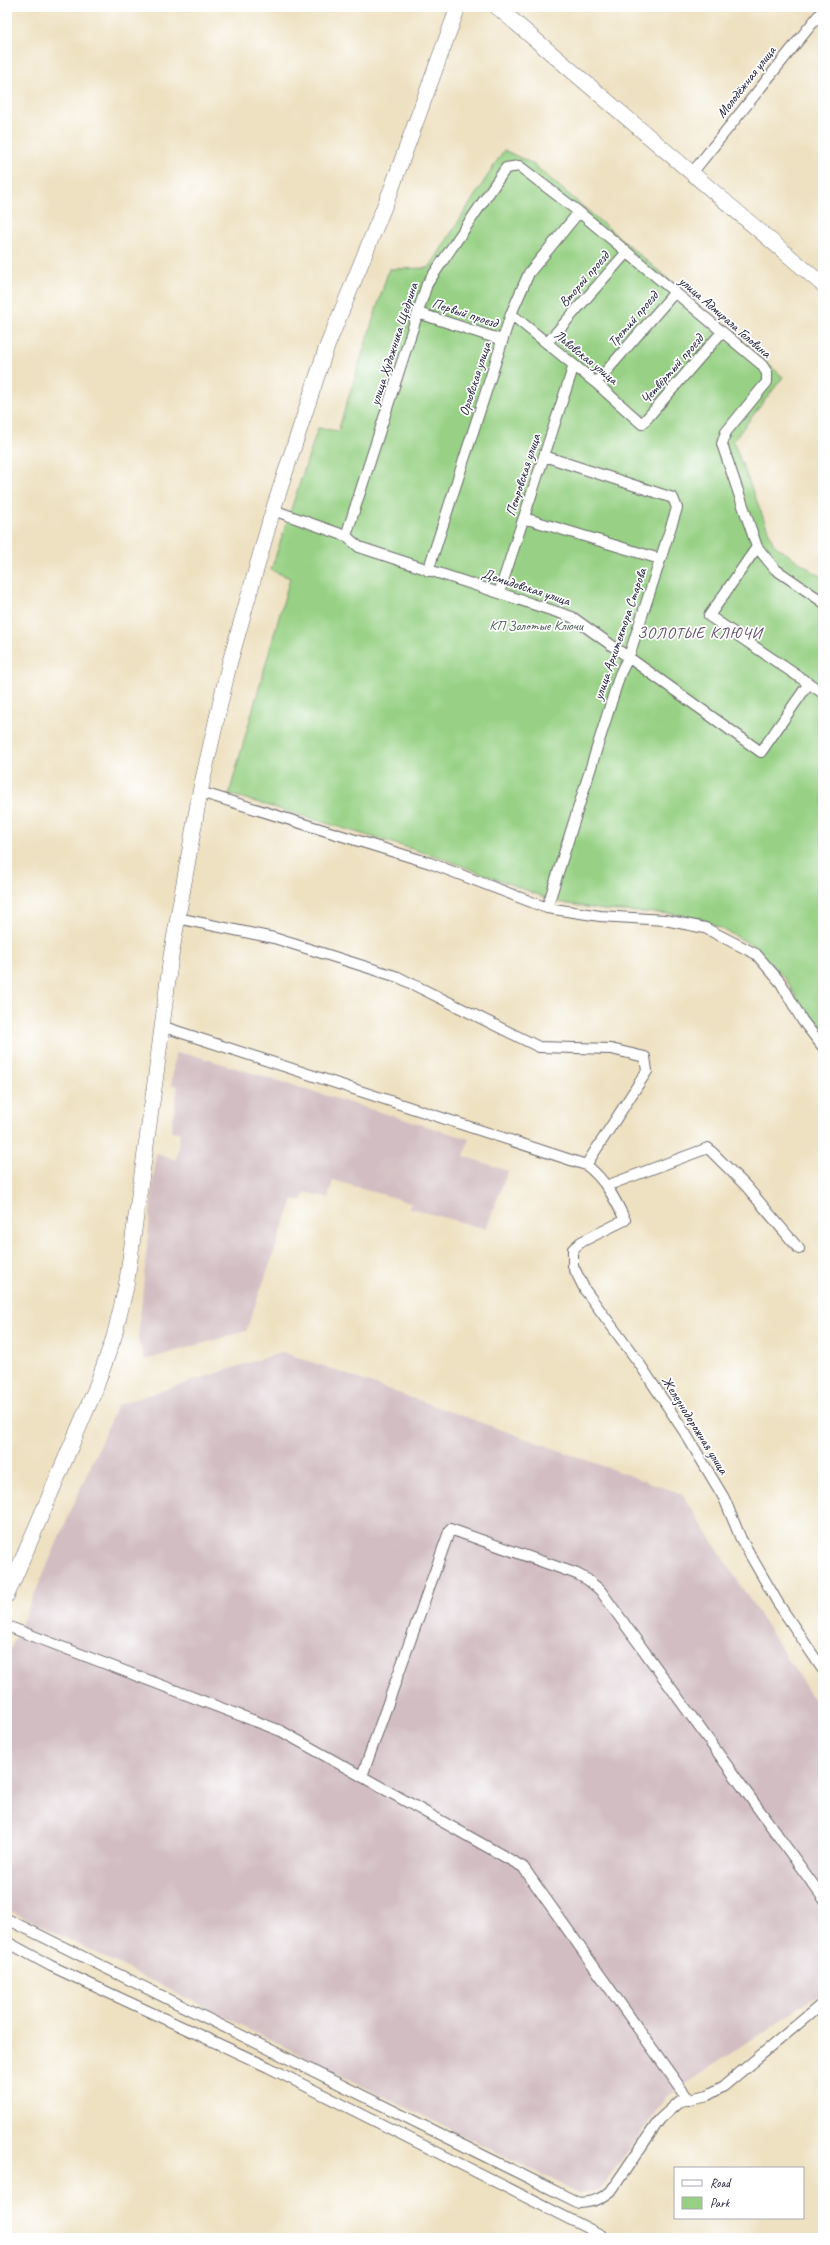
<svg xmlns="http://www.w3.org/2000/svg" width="830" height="2245" font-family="Caveat,sans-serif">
  <rect width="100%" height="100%" fill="#fff"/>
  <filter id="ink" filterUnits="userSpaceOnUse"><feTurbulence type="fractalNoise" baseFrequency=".025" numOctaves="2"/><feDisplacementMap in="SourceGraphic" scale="8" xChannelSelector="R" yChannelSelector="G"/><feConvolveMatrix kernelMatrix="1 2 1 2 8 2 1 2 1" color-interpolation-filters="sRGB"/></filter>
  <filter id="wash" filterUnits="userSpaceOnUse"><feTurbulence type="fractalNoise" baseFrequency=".012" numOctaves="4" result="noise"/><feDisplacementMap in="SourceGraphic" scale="16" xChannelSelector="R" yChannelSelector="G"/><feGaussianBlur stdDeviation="0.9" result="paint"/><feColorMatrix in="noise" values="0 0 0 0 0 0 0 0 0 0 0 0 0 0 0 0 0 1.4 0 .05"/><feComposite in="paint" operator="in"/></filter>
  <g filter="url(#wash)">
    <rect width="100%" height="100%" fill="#eee1c1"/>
    <path fill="#d2bec2" d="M175 1053 193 1055 469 1139 464 1156 508 1171 486 1229 409 1208 411 1203 333 1180 328 1198 305 1192 302 1202 293 1199 246 1331 145 1360 138 1340 156 1153 176 1160 180 1132 171 1131 178 1086 171 1085Z
      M283 1352 682 1494 823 1714V1992L667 2097 599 2191 579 2193 7 1909V1657L117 1405Z"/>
    <path fill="#98d185" stroke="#5d7a60" d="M504 150 533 164 783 377 733 441 774 545 823 578V1036L808 1018 787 981 754 946 707 921 676 914 603 910 557 902 439 857 229 794 290 578 271 570 318 428 338 431 389 269 429 268Z"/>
  </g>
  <g filter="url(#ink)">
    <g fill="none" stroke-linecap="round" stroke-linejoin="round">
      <g stroke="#69656a" stroke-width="12">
        <path id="street" d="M692 173 823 10
          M418 313 502 340
          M511 314 596 383 642 424 722 332
          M547 343 627 252
          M596 383 675 292
          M544 456 673 498 677 508 629 656 620 674 547 908
          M273 510 346 536 359 547 572 617 761 752 809 683
          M524 518 660 559
          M346 536 427 284 506 168 519 166 579 212 762 365 767 373V382L726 432 722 444 757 547 775 569 823 602
          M757 547 709 616 823 693
          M428 571 511 314 529 273 579 212
          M499 593 574 365
          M200 792 430 863 547 908 600 916 665 920 705 928 756 954 781 983 802 1020 823 1047
          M177 918 274 938 398 977 539 1047 611 1049 645 1057 647 1071 586 1165
          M161 1026 586 1165C605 1179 615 1199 625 1220L581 1242 573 1249V1266L585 1290 639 1363 687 1436 724 1498 741 1539 778 1603 823 1670
          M606 1186 708 1148 746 1186 799 1249
          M7 1626 281 1731 523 1867 689 2100
          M362 1776 450 1529 577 1574 588 1580 600 1590 823 1898
          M7 1919 579 2203C592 2202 600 2200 611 2191L660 2119 680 2101 708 2095 724 2086 823 2003
          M7 1942 51 1966 268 2067 601 2235V2238"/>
      </g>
      <g stroke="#69656a" stroke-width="16">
        <path id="secondary" d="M497 7 823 285
          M7 1595 95 1390 114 1337 126 1287 155 1082 171 956 200 792 229 665 273 510 326 349 391 190 458 7"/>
      </g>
      <use href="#street" stroke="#fff" stroke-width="10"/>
      <use href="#secondary" stroke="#fff" stroke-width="15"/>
    </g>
  </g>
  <g text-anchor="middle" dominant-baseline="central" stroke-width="3.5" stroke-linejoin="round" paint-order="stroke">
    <g font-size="14" fill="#22223b" stroke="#fff">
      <text transform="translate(746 82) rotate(-52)">Молодёжная улица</text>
      <text transform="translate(584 279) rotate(-49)">Второй проезд</text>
      <text transform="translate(465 313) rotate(18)">Первый проезд</text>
      <text transform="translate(725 317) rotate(41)">улица Адмирала Головина</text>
      <text transform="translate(633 319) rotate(-49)">Третий проезд</text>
      <text transform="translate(394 344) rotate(-72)">улица Художника Щедрина</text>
      <text transform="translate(586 357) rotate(39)">Львовская улица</text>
      <text transform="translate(672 369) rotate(-49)">Четвёртый проезд</text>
      <text transform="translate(475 379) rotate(-72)">Орловская улица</text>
      <text transform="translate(523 475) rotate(-72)">Петровская улица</text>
      <text transform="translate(526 587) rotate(18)">Демидовская улица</text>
      <text transform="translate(620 634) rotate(-71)">улица Архитектора Старова</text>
      <text transform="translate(695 1425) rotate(58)">Железнодорожная улица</text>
    </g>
    <g font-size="14" fill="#4b5f55" stroke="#fff">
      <text x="536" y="625">КП Золотые Ключи</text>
    </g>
    <g font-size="16" letter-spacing="1" fill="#5f4e65" stroke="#fff">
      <text x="700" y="633">ЗОЛОТЫЕ КЛЮЧИ</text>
    </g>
  </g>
  <rect width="830" height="2245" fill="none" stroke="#fff" stroke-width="24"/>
  <rect x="674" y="2167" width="130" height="52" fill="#ffffff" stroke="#a7a7b1"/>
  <rect x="682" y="2180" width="20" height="6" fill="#ffffff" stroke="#a7a7b1"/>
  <text x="710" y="2187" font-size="12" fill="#22223b">Road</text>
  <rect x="682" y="2197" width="20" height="12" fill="#98d185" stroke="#a7a7b1"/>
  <text x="710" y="2207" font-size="12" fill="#22223b">Park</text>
</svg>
